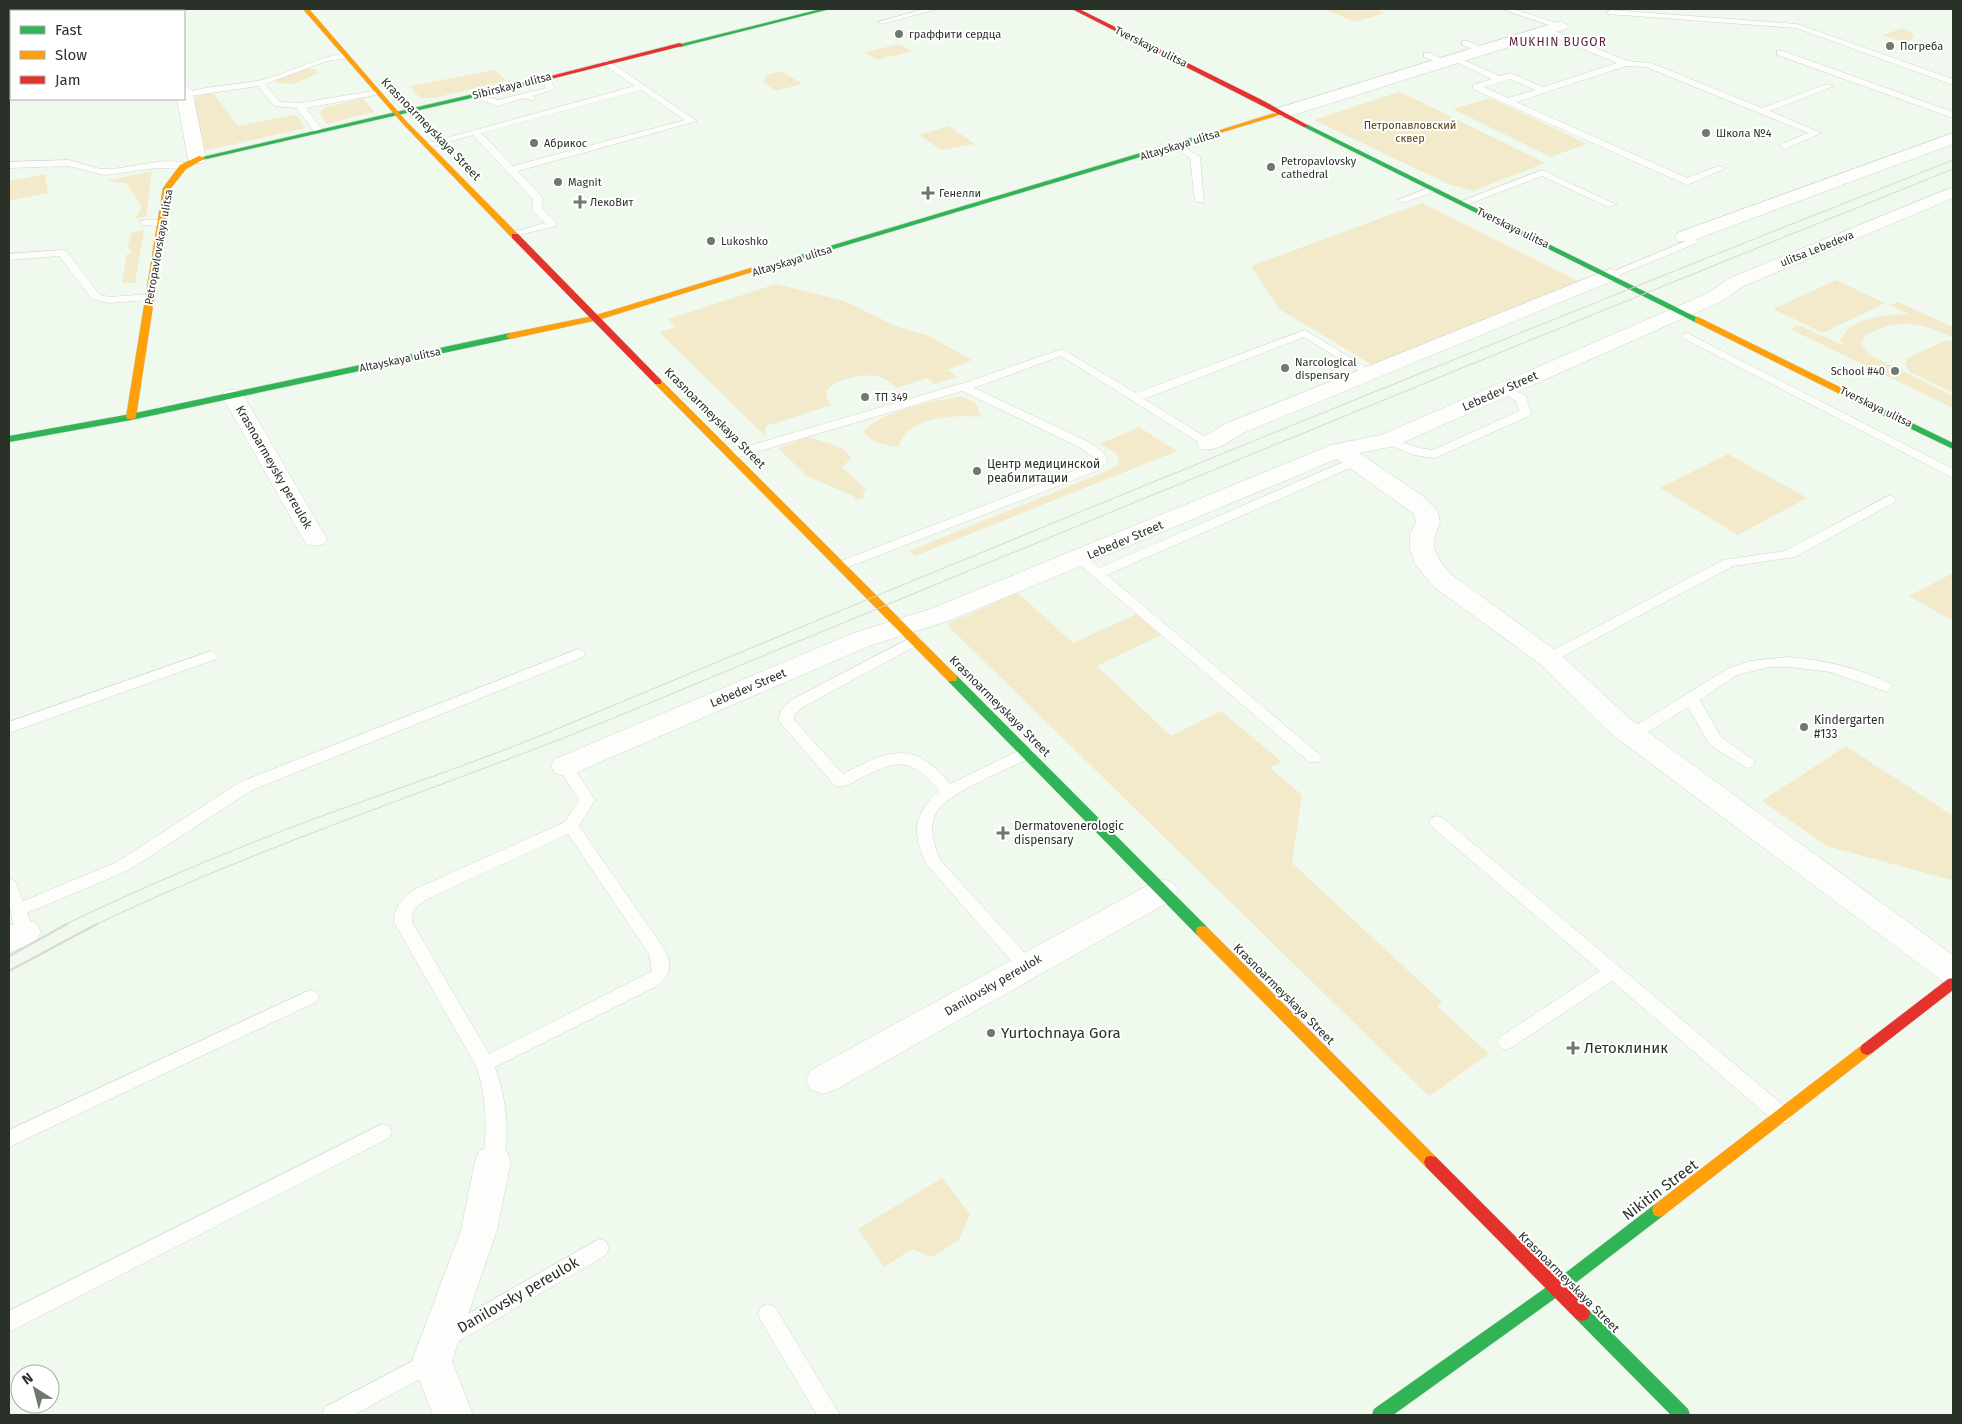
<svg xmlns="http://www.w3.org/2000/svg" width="1962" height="1424" font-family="'Fira Sans',sans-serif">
  <rect width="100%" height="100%" fill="#f0f9ed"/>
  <path fill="#f3eacc" d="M1324 9H1376L1385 13 1355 22Z
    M1903 28 1912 33 1914 38 1905 43 1883 35Z
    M899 44 912 51 877 60 865 52Z
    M306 69H315L319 73 293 84 276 83 280 78Z
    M496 70 506 81 434 98H420L410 86Z
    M782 71 802 84 776 91 763 82 767 75Z
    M1399 92 1407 95 1545 163 1473 191 1448 184 1314 120Z
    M208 93 214 94 238 126 293 115 297 116 306 128 203 151 194 97Z
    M363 98 374 112 326 124 320 112 324 108Z
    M1490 98 1587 144 1550 157 1453 109Z
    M949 126 975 144 941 150 919 135Z
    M152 171 146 217 134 219 142 207 127 183 106 181Z
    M45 174 48 193 9 201V181Z
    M1422 203 1580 282 1372 365 1279 309 1251 266Z
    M144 230 135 283H122L127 254 132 253 128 247 131 233Z
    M1836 280 1885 303 1823 333 1773 309Z
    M776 284 844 301 898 327 929 336 972 360 948 370 957 377 934 384 927 378 896 388C891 383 886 379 880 377 863 371 809 383 832 405L766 426 765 436 659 332 676 327 668 319Z
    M1898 302 1953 327V338C1920 322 1898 317 1865 336L1861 344 1870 355 1953 396V408L1790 329 1798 325 1843 345 1840 340C1843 336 1846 330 1850 327 1867 317 1890 314 1909 314L1890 305Z
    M1944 341H1953V393L1910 372 1905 364 1908 358Z
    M959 397C973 399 978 403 981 417 956 415 907 415 899 447 886 445 871 444 864 432 873 414 939 399 959 397Z
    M1139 427 1177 451 915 556 909 551 1104 472 1116 466 1119 460 1116 453 1100 444Z
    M808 437C822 442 845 444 851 459L842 467 867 490 862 493 866 497 857 500 853 496 807 476 778 448Z
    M1728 454 1807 498 1738 535 1660 488Z
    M1953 574V621L1909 596 1951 574Z
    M1018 593 1073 643 1139 613 1163 634 1097 666 1171 736 1221 711 1282 762 1270 768 1302 795 1292 863 1442 1002 1437 1006 1489 1054 1429 1096 948 626 949 623Z
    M1846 746 1953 816V878L1951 880 1827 846 1762 801Z
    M942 1178 970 1214 959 1240 932 1257 912 1249 884 1267 858 1229Z"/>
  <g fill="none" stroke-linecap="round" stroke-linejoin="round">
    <g stroke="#cfd6cd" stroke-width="1">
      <path id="lane" d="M924 9H937L882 24 878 22Z
        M1502 9H1514L1565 26 1558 28Z
        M1611 10 1797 24 1953 79V85L1796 28 1608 14 1607 12Z
        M1542 28H1548L1627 61 1651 63 1762 108 1827 84 1834 86 1770 111 1821 133 1785 149 1780 146 1782 144 1808 133 1646 67 1626 66 1516 102 1687 178 1718 166 1726 168 1687 185 1473 89V85L1492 79 1449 59 1456 57 1500 76 1510 73 1543 87 1617 63 1542 32ZM1510 79 1535 90 1508 98 1484 87Z
        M1462 41H1468L1487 50 1483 53 1462 45Z
        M1777 51H1783L1953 112V118L1777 55Z
        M346 53 350 56 349 58 327 61 265 84 280 102 300 103 379 90V94L376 95 306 108 323 131 321 133H315L297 108 274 106 258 86 184 97V93C208 86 232 85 257 81 287 75 313 58 346 53Z
        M1424 53H1430L1448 62 1444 65 1424 57Z
        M607 60 697 121 518 171 543 198 542 209 556 222V226L510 237V233L545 223 532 210 533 199 473 135 426 148 421 145 635 86 604 65V61ZM641 90 685 120 513 166 481 133Z
        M546 75 549 76 555 89 533 96 535 99 534 101 524 98 498 106 469 96 473 93 498 100 546 88 542 78Z
        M1173 144H1179L1200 157 1204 203 1195 201 1190 158 1173 148Z
        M69 160C80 163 92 168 103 169 123 171 174 153 189 166L184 169 157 168 104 175 69 166 9 168V162Z
        M1542 170 1617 205 1608 207 1542 176 1466 205 1457 203Z
        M1433 186 1436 187V191L1403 203 1398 200Z
        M145 220H162L167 223 162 226 141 225V221Z
        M1693 238 1698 241 1697 243 1614 277 1610 278 1605 275Z
        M62 250 66 251 100 295 109 297 150 294 155 297 150 300 109 303 92 299 59 256 9 260V254Z
        M1305 330 1377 374 1375 376H1367L1304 337 1144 399 1212 441 1214 444 1208 448 1061 356 974 388 1089 442 1105 454 1107 462 1099 470 841 570 836 569 834 566 836 563 1091 464 1095 458 1081 448 962 391 736 458 732 459 726 455 728 452 967 382 1062 349 1136 393Z
        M1687 333 1953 469V478L1683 338V334Z
        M1504 385 1526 396 1531 413 1529 416 1435 458 1413 455 1381 441 1387 437 1419 448 1433 450 1519 411 1516 401 1498 389Z
        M1355 457 1361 461 1359 464 1107 575 1319 754 1322 758 1319 762H1309L1073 559 1075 556H1085L1099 568Z
        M1890 495 1896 499 1895 502 1795 557 1733 566 1554 661 1549 663 1542 658 1544 655 1723 560 1785 551Z
        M916 635 923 640 921 643 803 707 794 715V720L843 774C889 750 914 739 950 784L1022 749H1032L1035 753 1032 757C1009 769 953 790 938 810 927 825 934 846 941 861L1032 961 1035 966 1032 971 1026 973 1020 971 927 865C912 835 912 815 939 791 910 755 895 760 857 780 850 784 844 788 835 786L779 721C778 710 785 706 793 699Z
        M578 649 583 651 585 654 583 657 252 790 129 870 27 913 34 932 31 937 25 939 19 937C9 918 9 900 9 879L15 881 23 901 117 862 240 782Z
        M211 651 218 656 216 659 9 733V722Z
        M1789 657C1825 660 1858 668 1891 684L1893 687 1886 692 1831 672 1789 667H1769L1737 675 1700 700 1721 737 1752 759 1755 763 1752 767 1747 768 1710 745 1688 707 1637 739H1627L1624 735 1627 731 1727 669 1750 661Z
        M565 761 570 762 595 800 579 826 663 947C672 963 672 975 657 986L495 1067C505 1095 513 1140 500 1167L493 1170 486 1167 483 1161C487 1127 487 1098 476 1066L394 922C394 908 402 899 413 890L565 822 579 800 557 766 560 762ZM568 834 649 954 652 971 489 1054 412 922 413 910 425 900Z
        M1437 816 1443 818 1789 1110 1791 1116 1789 1122 1782 1124 1775 1122 1612 981 1512 1047 1506 1050 1500 1047 1497 1042 1500 1037 1600 971 1431 826 1429 822 1431 818Z
        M310 990 316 992 319 997 316 1002 9 1147V1130Z
        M382 1124 389 1126 392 1132 389 1138 9 1332V1311Z
        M599 1239 606 1241 609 1248 606 1255 454 1344 447 1347 440 1344 436 1337 440 1330Z
        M768 1304 775 1307 840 1415H817L761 1321 758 1314 761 1307Z
        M432 1351 440 1354 443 1361 440 1368 354 1415H322L325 1407Z"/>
    </g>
    <g stroke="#cfd6cd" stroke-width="1">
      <path id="street" d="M20 9H41L40 11H19Z
        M1561 21 1569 26 1566 29 1287 117H1275L1273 113 1275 109Z
        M184 85 192 90 206 159 203 163H191L188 159 177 99H184Z
        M1953 133V144L1691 241H1677L1675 237 1677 233Z
        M1953 187V198L1744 286 1720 302 1395 446 1359 453 1424 497 1438 512 1440 523C1428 546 1436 558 1452 575L1558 652 1630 719 1953 955V985L1942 981 1610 733 1540 664 1434 587 1415 564 1410 549V534L1416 523 1414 514 1337 459 951 620 869 646 575 773 565 776 555 773 551 766 555 759 851 634 933 608 1331 445 1381 435 1706 294 1730 278Z
        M1610 269 1617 271 1620 275 1617 279 1243 433C1229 441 1216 453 1200 449L1197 444 1200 439 1227 423Z
        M233 389 241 391 244 396 327 539 324 544 315 546 306 544 303 539 222 396 225 391Z
        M1163 879 1174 883 1178 891 1174 899 835 1090 823 1094 811 1090 806 1080 811 1070 1152 883Z
        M25 920 36 923 41 932 36 941 9 953V926Z
        M493 1145 506 1150 511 1161 497 1230 452 1361 473 1415H433L412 1361 461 1230 475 1161 480 1150Z"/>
    </g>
    <g stroke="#cfd6cd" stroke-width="1">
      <path id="fast" d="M821 9H830L680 47 677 45Z
        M487 91 489 92V94L202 160 198 158Z
        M1304 125H1308L1702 320 1698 323 1695 322 1304 127Z
        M1211 132 1214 134 1213 135 767 269 760 267Z
        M510 333 513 334V338L131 420 9 442V436L131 414Z
        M1879 407 1953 443V449L1876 412V408Z
        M952 674 956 675 1207 927 1208 931 1207 935 1202 936 1197 935 948 681 947 678 948 675Z
        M1659 1203 1664 1205 1666 1210 1664 1215 1561 1294 1393 1415H1372L1374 1409 1551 1284 1654 1205Z
        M1582 1307 1588 1309 1688 1409 1690 1415H1671L1576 1319 1574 1314 1576 1309Z"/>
    </g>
    <g stroke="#cfd6cd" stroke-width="1">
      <path id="slow" d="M303 9H309L407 122 518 234V238H512L403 124Z
        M1281 111 1284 113 1283 114 1213 135 1208 134Z
        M199 156 206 158 186 169 171 188 136 417 134 419H128L126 417 163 188 180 165Z
        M761 265 768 267 598 320 510 339 506 336 510 333 593 316Z
        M1698 317 1882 408 1884 410 1882 412H1876L1695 322V318Z
        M658 379 661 380 956 675 957 678 956 681H948L655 384V380Z
        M1202 926 1207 927 1436 1157 1438 1162 1436 1167 1431 1168 1426 1167 1197 935 1196 931 1197 927Z
        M1867 1043 1872 1045 1874 1049 1872 1053 1664 1215 1659 1217 1654 1215 1652 1210 1654 1205 1862 1045Z"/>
    </g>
    <g stroke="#cfd6cd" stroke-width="1">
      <path id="jam" d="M1072 9H1079L1260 99 1309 126 1304 127Z
        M680 43 683 45 682 46 487 95 484 93Z
        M512 234H518L661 380V384H655L512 238Z
        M1953 978V990L1872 1053 1867 1055 1862 1053 1860 1049 1862 1045 1948 979Z
        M1431 1156 1436 1157 1588 1309 1590 1314 1588 1319 1582 1321 1576 1319 1426 1167 1424 1162 1426 1157Z"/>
    </g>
    <use href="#lane" fill="#fdfefc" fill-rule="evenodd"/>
    <use href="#street" fill="#fdfefc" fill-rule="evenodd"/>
    <use href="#fast" fill="#30b455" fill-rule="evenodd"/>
    <use href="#slow" fill="#ff9f0a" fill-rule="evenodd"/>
    <use href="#jam" fill="#e5322d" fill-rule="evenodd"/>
    <path stroke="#d6d9d5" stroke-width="1" d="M64 925C147 885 233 849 319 817 399 788 480 761 559 728 1022 534 1486 345 1953 160
      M95 925C268 842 451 785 628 712 1069 529 1510 347 1953 169"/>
    <path stroke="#d6d9d5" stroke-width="2" d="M9 956 67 924
      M9 971 97 924"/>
  </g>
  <g fill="#6f776e" stroke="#fff" stroke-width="2">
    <circle cx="899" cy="34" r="5"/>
    <circle cx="1890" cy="46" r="5"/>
    <circle cx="1706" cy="133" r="5"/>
    <circle cx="534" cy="143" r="5"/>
    <circle cx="1271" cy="167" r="5"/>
    <circle cx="558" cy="182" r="5"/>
    <path d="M925.5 185.5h5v5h5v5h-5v5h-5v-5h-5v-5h5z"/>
    <path d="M577.5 194.5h5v5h5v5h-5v5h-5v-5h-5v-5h5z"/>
    <circle cx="711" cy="241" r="5"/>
    <circle cx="1285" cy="368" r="5"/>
    <circle cx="1895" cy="371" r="5"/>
    <circle cx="865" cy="397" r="5"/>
    <circle cx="977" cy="471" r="5"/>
    <circle cx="1804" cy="727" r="5"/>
    <path d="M1000.5 825.5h5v5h5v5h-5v5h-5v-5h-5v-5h5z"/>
    <circle cx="991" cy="1033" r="5"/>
    <path d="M1570.5 1040.5h5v5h5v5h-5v5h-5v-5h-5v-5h5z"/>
  </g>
  <g text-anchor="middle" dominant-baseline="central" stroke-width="4" stroke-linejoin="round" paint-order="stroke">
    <g font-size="11" fill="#2a3129" stroke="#fff" text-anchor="start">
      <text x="909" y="34">граффити сердца</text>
      <text x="1900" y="46">Погреба</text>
      <text x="1716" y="133">Школа №4</text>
      <text x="544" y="143">Абрикос</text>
      <text x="1281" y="161">Petropavlovsky<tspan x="1281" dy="13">cathedral</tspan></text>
      <text x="568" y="182">Magnit</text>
      <text x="939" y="193">Генелли</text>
      <text x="590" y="202">ЛекоВит</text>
      <text x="721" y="241">Lukoshko</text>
      <text x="1295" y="362">Narcological<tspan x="1295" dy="13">dispensary</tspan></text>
      <text x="1885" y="371" text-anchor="end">School #40</text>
      <text x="875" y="397">ТП 349</text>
    </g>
    <g font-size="11" fill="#2a3129" stroke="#fff">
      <text transform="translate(1151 47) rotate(26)">Tverskaya ulitsa</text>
      <text transform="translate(512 86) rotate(-14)">Sibirskaya ulitsa</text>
      <text transform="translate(1180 145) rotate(-17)">Altayskaya ulitsa</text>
      <text transform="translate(1513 228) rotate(26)">Tverskaya ulitsa</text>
      <text transform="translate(159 247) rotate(-80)">Petropavlovskaya ulitsa</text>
      <text transform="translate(1817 249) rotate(-22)">ulitsa Lebedeva</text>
      <text transform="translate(792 261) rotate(-17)">Altayskaya ulitsa</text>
      <text transform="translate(400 360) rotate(-12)">Altayskaya ulitsa</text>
      <text transform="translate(1876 407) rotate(26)">Tverskaya ulitsa</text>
    </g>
    <g font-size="11" fill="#554011" stroke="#fff">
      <text x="1410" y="125">Петропавловский<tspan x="1410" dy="13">сквер</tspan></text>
    </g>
    <g font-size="12" letter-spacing="1" fill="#5d1b36" stroke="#fff">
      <text x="1558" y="42">MUKHIN BUGOR</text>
    </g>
    <g font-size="12" fill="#2a3129" stroke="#fff">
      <text transform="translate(431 129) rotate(46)">Krasnoarmeyskaya Street</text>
      <text transform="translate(1500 391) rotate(-24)">Lebedev Street</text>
      <text transform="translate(715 418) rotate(45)">Krasnoarmeyskaya Street</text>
      <text transform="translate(274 467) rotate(60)">Krasnoarmeysky pereulok</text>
      <text transform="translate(1125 540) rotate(-23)">Lebedev Street</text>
      <text transform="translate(748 688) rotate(-23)">Lebedev Street</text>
      <text transform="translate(1000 706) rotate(45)">Krasnoarmeyskaya Street</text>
      <text transform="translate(993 985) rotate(-30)">Danilovsky pereulok</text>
      <text transform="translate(1284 994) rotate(45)">Krasnoarmeyskaya Street</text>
      <text transform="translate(1569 1282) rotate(45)">Krasnoarmeyskaya Street</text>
    </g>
    <g font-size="12" fill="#2a3129" stroke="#fff" text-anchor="start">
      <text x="987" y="464">Центр медицинской<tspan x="987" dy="14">реабилитации</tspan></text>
      <text x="1814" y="720">Kindergarten<tspan x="1814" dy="14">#133</tspan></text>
      <text x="1014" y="826">Dermatovenerologic<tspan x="1014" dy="14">dispensary</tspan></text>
    </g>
    <g font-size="15" fill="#2a3129" stroke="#fff" text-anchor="start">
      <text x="1001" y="1033">Yurtochnaya Gora</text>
      <text x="1584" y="1048">Летоклиник</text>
    </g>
    <g font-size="15" fill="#2a3129" stroke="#fff">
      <text transform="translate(1660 1190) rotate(-37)">Nikitin Street</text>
      <text transform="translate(518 1295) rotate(-30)">Danilovsky pereulok</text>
    </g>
  </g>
  <rect width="1962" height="1424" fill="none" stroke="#2a3129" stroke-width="20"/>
  <rect x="10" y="10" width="175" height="90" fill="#ffffff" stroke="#aaada9"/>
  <rect x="20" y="26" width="25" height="8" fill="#30b455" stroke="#aaada9"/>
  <text x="55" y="35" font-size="15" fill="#2a3129">Fast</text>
  <rect x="20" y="51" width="25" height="8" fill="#ff9f0a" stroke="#aaada9"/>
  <text x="55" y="60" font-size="15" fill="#2a3129">Slow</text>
  <rect x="20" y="76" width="25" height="8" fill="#e5322d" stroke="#aaada9"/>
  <text x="55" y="85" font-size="15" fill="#2a3129">Jam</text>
  <g transform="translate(35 1389) rotate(324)"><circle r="24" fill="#ffffff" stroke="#aaada9"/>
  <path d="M0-4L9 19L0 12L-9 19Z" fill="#6f776e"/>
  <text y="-8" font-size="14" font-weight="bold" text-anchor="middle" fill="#2a3129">N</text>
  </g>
</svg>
